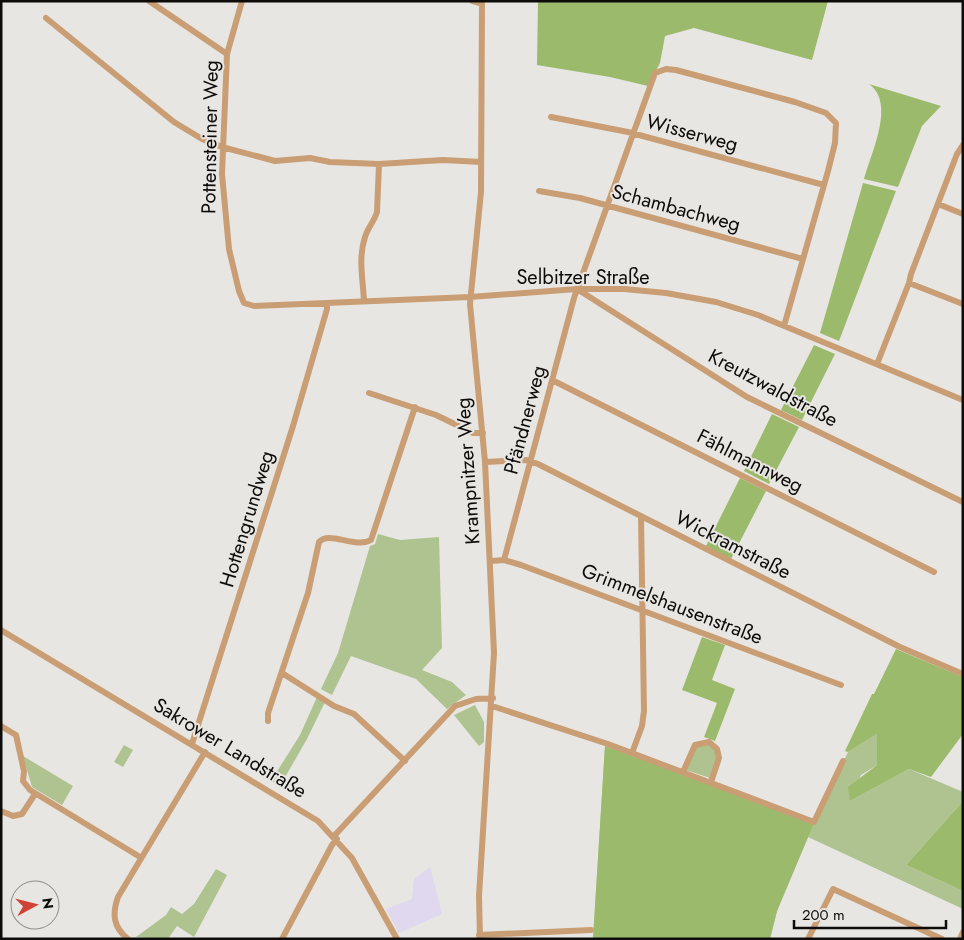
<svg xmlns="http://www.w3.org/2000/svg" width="964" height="940" font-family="Jost,sans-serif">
  <rect width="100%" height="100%" fill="#e8e6e2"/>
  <path fill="#dfd8ee" d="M430 867 442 914 399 933 386 909 412 899 414 879Z"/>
  <path fill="#aec390" d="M378 534 400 540 439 537 442 648 422 670 452 682 466 695 447 709 416 679 351 656 332 695 321 689 338 653 370 546 375 544Z
    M317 697 325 702 307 739 280 786 271 781 300 735Z
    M475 705 484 722V742L479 746 454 715Z
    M877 734V765L861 775 850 801 909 769 963 792V801L906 865 963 891V909L808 837 777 911 770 939H593L605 746 814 823 848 752Z
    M707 744 715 749 717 758 710 778 686 770 694 748Z
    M124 745 133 750 123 767 114 762Z
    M23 756 73 786 62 805 32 787Z
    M216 869 227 875 194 937 177 926 168 939 136 937 166 915 171 907 182 914 194 904Z"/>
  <path fill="#9cba6c" d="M538 1H828L812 60 694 28 665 36 660 63 648 86 610 77 537 65Z
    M869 84 941 106 922 126 898 187 864 179C871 153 896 103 869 84Z
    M863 183 896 191 839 341 820 333Z
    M814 345 835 354 802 420 781 410Z
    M772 414 799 427 769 484 744 471Z
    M740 478 766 491 731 559 706 546Z
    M702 637 725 645 712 680 735 689 715 741 704 737 717 703 682 690Z
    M896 649 963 677V734L931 777 909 769 850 801 848 787 877 765V734L848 752 845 751 872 694H874Z
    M605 746 814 823 777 911 770 939H593Z
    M963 801V891L906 865Z"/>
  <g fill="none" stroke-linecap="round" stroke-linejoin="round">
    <path stroke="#c99e74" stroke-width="6" d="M149 1 227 54
      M242 1 227 54 222 174 229 249 239 291 244 303 254 306 470 297 577 289H624L666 293 716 302 758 315 963 400
      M472 1 482 4
      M46 18 174 122 202 139 222 147 275 161 310 158 330 162 379 164 443 160 481 162
      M551 117 628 132 824 185
      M539 191 580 198 803 259
      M938 204 963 214
      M909 283 963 304
      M577 289 747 397 963 502
      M364 301C363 280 358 258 365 237 368 227 374 222 377 212L379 164
      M877 364 909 283 911 274 957 154 963 145
      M552 380 934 572
      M369 393 436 415 473 433H483
      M485 462 527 460 538 464 900 647 963 674
      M504 560 574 298 655 73 666 69 676 70 795 102 826 113 836 123 835 143 828 171 784 326
      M491 561 504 560 521 565 841 685
      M1 630 318 821 352 858 397 939
      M282 673 334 706 354 714 405 761
      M492 706 608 744 814 822 843 761
      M268 721V713L308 593 319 542C329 530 355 549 371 540L415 407
      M1 726 16 735 24 771 23 781 30 790 140 857
      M192 744 293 426 327 309V303
      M632 753 642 726 644 711 641 516
      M683 772 695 745 709 742 717 749 719 758 711 782
      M1 811 13 816 22 814 35 794
      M334 836 455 706 476 699 493 698
      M479 935 591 930
      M128 939C113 927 112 914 118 897L205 752
      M282 939 332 845 337 839
      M480 939 479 896 494 653 485 462 470 304 481 192 482 1
      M808 939 833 889 942 939
      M960 939 963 932"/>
  </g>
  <g text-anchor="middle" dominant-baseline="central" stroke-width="4" stroke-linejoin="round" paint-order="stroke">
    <g font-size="20" fill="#0d0c0b" stroke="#e8e6e2">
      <text transform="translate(692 133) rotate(15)">Wisserweg</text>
      <text transform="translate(210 137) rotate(-89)">Pottensteiner Weg</text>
      <text transform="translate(676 208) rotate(15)">Schambachweg</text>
      <text x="583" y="277">Selbitzer Straße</text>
      <text transform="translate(773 388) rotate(28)">Kreutzwaldstraße</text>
      <text transform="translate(525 420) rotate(-75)">Pfändnerweg</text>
      <text transform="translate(750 461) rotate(27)">Fählmannweg</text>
      <text transform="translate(468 471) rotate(-94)">Krampnitzer Weg</text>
      <text transform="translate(247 519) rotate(-73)">Hottengrundweg</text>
      <text transform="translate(733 545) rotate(27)">Wickramstraße</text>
      <text transform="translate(672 604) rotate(21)">Grimmelshausenstraße</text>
      <text transform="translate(230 748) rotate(31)">Sakrower Landstraße</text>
    </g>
  </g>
  <rect width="964" height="940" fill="none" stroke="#0d0c0b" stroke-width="5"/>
  <g transform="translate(35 905) rotate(83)"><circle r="24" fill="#e8e6e2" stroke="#908f8c"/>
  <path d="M0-4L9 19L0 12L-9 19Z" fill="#d04235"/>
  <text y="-8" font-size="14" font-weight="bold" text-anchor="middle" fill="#0d0c0b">N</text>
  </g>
  <path d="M794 920v8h152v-8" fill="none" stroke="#0d0c0b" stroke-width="2.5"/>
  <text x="802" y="920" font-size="15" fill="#0d0c0b" stroke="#e8e6e2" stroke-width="4" paint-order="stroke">200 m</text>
</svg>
